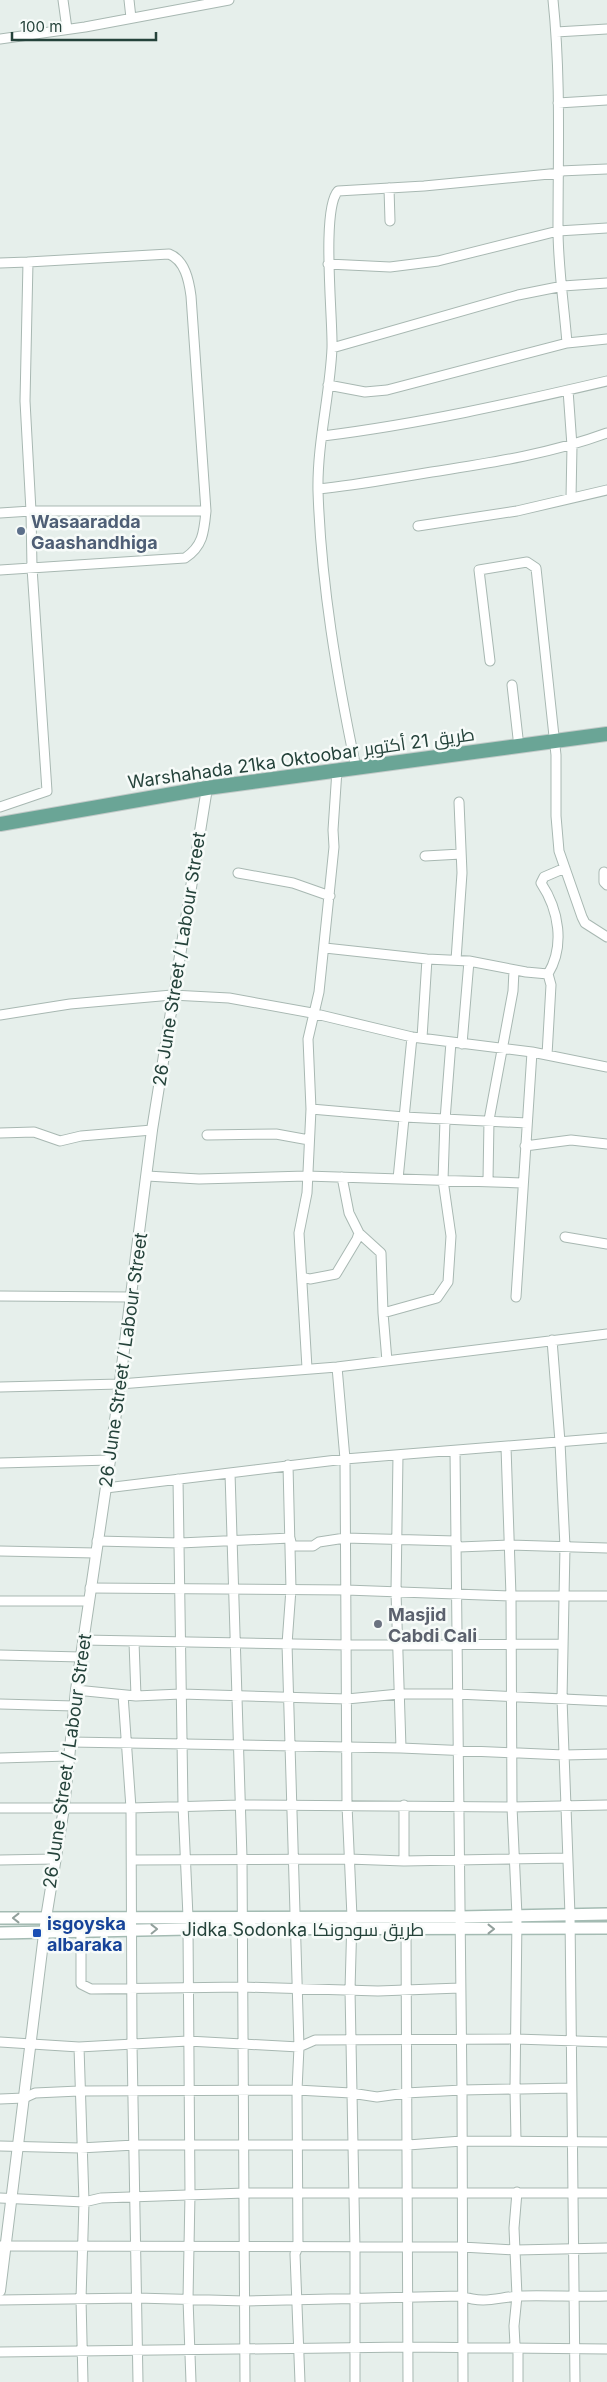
<svg xmlns="http://www.w3.org/2000/svg" width="607" height="2382" font-family="Inter,Cairo,sans-serif">
  <rect width="100%" height="100%" fill="#e6efeb"/>
  <g fill="none" stroke-linecap="round" stroke-linejoin="round">
    <g stroke="#a8b8b2" stroke-width="11">
      <path id="minor" d="M63 0 67 29
        M129 0 131 18
        M553 0C561 76 558 153 558 229 558 267 564 305 567 343
        M556 32 607 29
        M0 39 85 27 229 0
        M558 103 607 100
        M560 171 607 169
        M389 188 390 221
        M0 263 28 262 25 401 31 511H206
        M328 264 390 267 438 261 558 231 607 228
        M332 348 518 295 563 286 607 283
        M328 385 365 392 387 390 567 343 607 339
        M568 390 572 446 571 498
        M323 436C419 424 513 403 607 381
        M318 489C359 485 399 477 439 471 496 462 553 453 607 433
        M0 513 31 511 32 568 47 791 0 807
        M418 526 517 511 607 490
        M0 570 185 558C203 546 204 532 206 511L191 296C189 281 185 260 169 254L28 262
        M490 661 479 570 527 562 536 568 556 755V816L559 851 582 917 585 923 607 937
        M512 685 519 747
        M356 768C337 677 321 584 318 491 317 443 330 395 332 348 333 319 321 209 338 191L424 186 560 173
        M425 856 461 854
        M604 872V882L607 885
        M238 873 293 883 330 896
        M325 948 427 959 469 961 526 972 548 974
        M456 960 462 873 459 802
        M0 1015 70 1004 172 995 229 998 312 1013 412 1037 532 1052 607 1067
        M422 1038 427 959
        M462 1044 469 961
        M547 1055 551 985 548 974C565 946 559 910 541 883L544 877 565 868
        M311 1109 404 1117 527 1123
        M0 1133 34 1132 60 1141 81 1136 152 1130
        M207 1135 276 1134 309 1140
        M525 1146 571 1140 607 1144
        M147 1176 199 1179 306 1176 522 1183
        M398 1179 412 1037
        M488 1180 489 1120 513 991 514 970
        M359 1233 381 1253 383 1313 387 1361
        M565 1237 607 1244
        M302 1277 310 1279 336 1274 357 1239 359 1233 349 1213 342 1177
        M0 1296 131 1297
        M516 1297 532 1052
        M383 1313 437 1298 448 1282 451 1236 443 1180 445 1120 451 1042
        M552 1340 560 1442 565 1547 562 1699 570 1915 575 2382
        M337 1367 345 1459 347 1805 352 1917 350 1990 355 2248V2382
        M307 1368 299 1233 307 1193 311 1109 308 1039 319 992 334 847 333 830 337 770
        M0 1387 120 1384 337 1367 607 1334
        M506 1447 511 1596 512 1807 517 1916 515 2089 516 2141
        M455 1451 462 2090 463 2382
        M398 1455 396 1592 401 1748
        M0 1463 110 1460
        M288 1465 291 1589 287 1644 299 2047 297 2090 298 2247 295 2254 300 2382
        M230 1473 242 1858 245 2382
        M178 1479 183 1805 188 1917
        M106 1488 345 1459 607 1438
        M97 1541 180 1543 290 1538 292 1546H313L319 1542 345 1538 455 1541 459 1547 510 1545 607 1548
        M0 1551 95 1553
        M90 1588 346 1590 511 1596H607
        M0 1601H88
        M83 1640 347 1645 563 1644
        M134 1642 136 1696
        M0 1655 81 1657
        M76 1690 136 1696 181 1694 347 1699 399 1694H457L607 1701
        M123 1695 131 1808 132 2044 138 2382
        M0 1704 74 1706
        M71 1742 401 1748 564 1755 607 1754
        M0 1758 69 1756
        M404 1805V1861
        M0 1808H131L240 1805 512 1807 607 1805
        M0 1860 56 1859
        M132 1860 348 1859 404 1861 567 1858
        M188 1929 190 2194 188 2299 191 2382
        M406 1929 408 2382
        M81 1931V1984L91 1989 242 1987 378 1991 460 1988
        M0 2042 79 2047 188 2041 299 2047 315 2040 516 2039 607 2042
        M79 2047 84 2202 81 2299 83 2382
        M0 2099 24 2098 35 2093 79 2091 297 2090 351 2093 377 2097 406 2093 462 2090 571 2088
        M0 2146 80 2148 135 2145H408L462 2141 607 2142
        M517 2192 514 2228 517 2296 514 2326 515 2345 518 2349V2382
        M0 2198 84 2202 101 2198 245 2193H607
        M0 2246 462 2247 516 2250 607 2248
        M0 2300 137 2298 245 2301 461 2296C485 2304 495 2298 518 2296 548 2295 577 2297 607 2296
        M0 2352 408 2347 607 2349"/>
    </g>
    <g stroke="#a8b8b2" stroke-width="12">
      <path id="tertiary" d="M0 2291 46 1918 64 1808 76 1690 110 1460 152 1130 207 788"/>
    </g>
    <g stroke="#a4bbb3" stroke-width="14">
      <path id="secondary" d="M0 1918 459 1917 607 1914
        M0 1933 188 1929 607 1928"/>
    </g>
    <g stroke="#c2cac8" stroke-width="16">
      <path id="primary" d="M0 824 207 788 607 734"/>
    </g>
    <use href="#minor" stroke="#fff" stroke-width="9"/>
    <use href="#tertiary" stroke="#fff" stroke-width="10"/>
    <use href="#secondary" stroke="#fff" stroke-width="11"/>
    <use href="#primary" stroke="#6aa596" stroke-width="14"/>
  </g>
  <defs><path id="oneway-chevron" d="M-2-3.5L2.5 0L-2 3.5" fill="none" stroke-width="1.6" stroke-linecap="round" stroke-linejoin="round" transform="scale(1.25)"/></defs>
  <g stroke="#92a09c">
    <use href="#oneway-chevron" transform="translate(16 1918) rotate(-180)"/>
    <use href="#oneway-chevron" transform="translate(154 1929) rotate(-1)"/>
    <use href="#oneway-chevron" transform="translate(491 1929)"/>
  </g>
  <circle fill="#5c6f8a" stroke="#f7fbf9" stroke-width="2" cx="21" cy="531" r="5"/>
  <circle fill="#6b7280" stroke="#f7fbf9" stroke-width="2" cx="378" cy="1624" r="5"/>
  <rect fill="#1a4fb4" stroke="#f7fbf9" stroke-width="2" x="32" y="1928" width="10" height="10" rx="2.5"/>
  <g text-anchor="middle" dominant-baseline="central" stroke-width="5" stroke-linejoin="round" paint-order="stroke">
    <g font-size="18" font-weight="bold" fill="#4e5e75" stroke="#f7fbf9" text-anchor="start">
      <text x="31" y="521">Wasaaradda<tspan x="31" dy="21">Gaashandhiga</tspan></text>
    </g>
    <g font-size="18" fill="#24423a" stroke="#f7fbf9">
      <text transform="translate(301 758) rotate(-8)">Warshahada 21ka Oktoobar طريق 21 أكتوبر</text>
      <text transform="translate(179 959) rotate(-81)">26 June Street / Labour Street</text>
      <text transform="translate(123 1360) rotate(-82)">26 June Street / Labour Street</text>
      <text transform="translate(67 1761) rotate(-82)">26 June Street / Labour Street</text>
      <text x="303" y="1929">Jidka Sodonka طريق سودونكا</text>
    </g>
    <g font-size="18" font-weight="bold" fill="#5b616d" stroke="#f7fbf9" text-anchor="start">
      <text x="388" y="1614">Masjid<tspan x="388" dy="21">Cabdi Cali</tspan></text>
    </g>
    <g font-size="18" font-weight="bold" fill="#164399" stroke="#f7fbf9" text-anchor="start">
      <text x="47" y="1923">isgoyska<tspan x="47" dy="21">albaraka</tspan></text>
    </g>
  </g>
  <path d="M12 32v8h144v-8" fill="none" stroke="#24423a" stroke-width="2.5"/>
  <text x="20" y="32" font-size="15" fill="#24423a" stroke="#f7fbf9" stroke-width="4" paint-order="stroke">100 m</text>
</svg>
